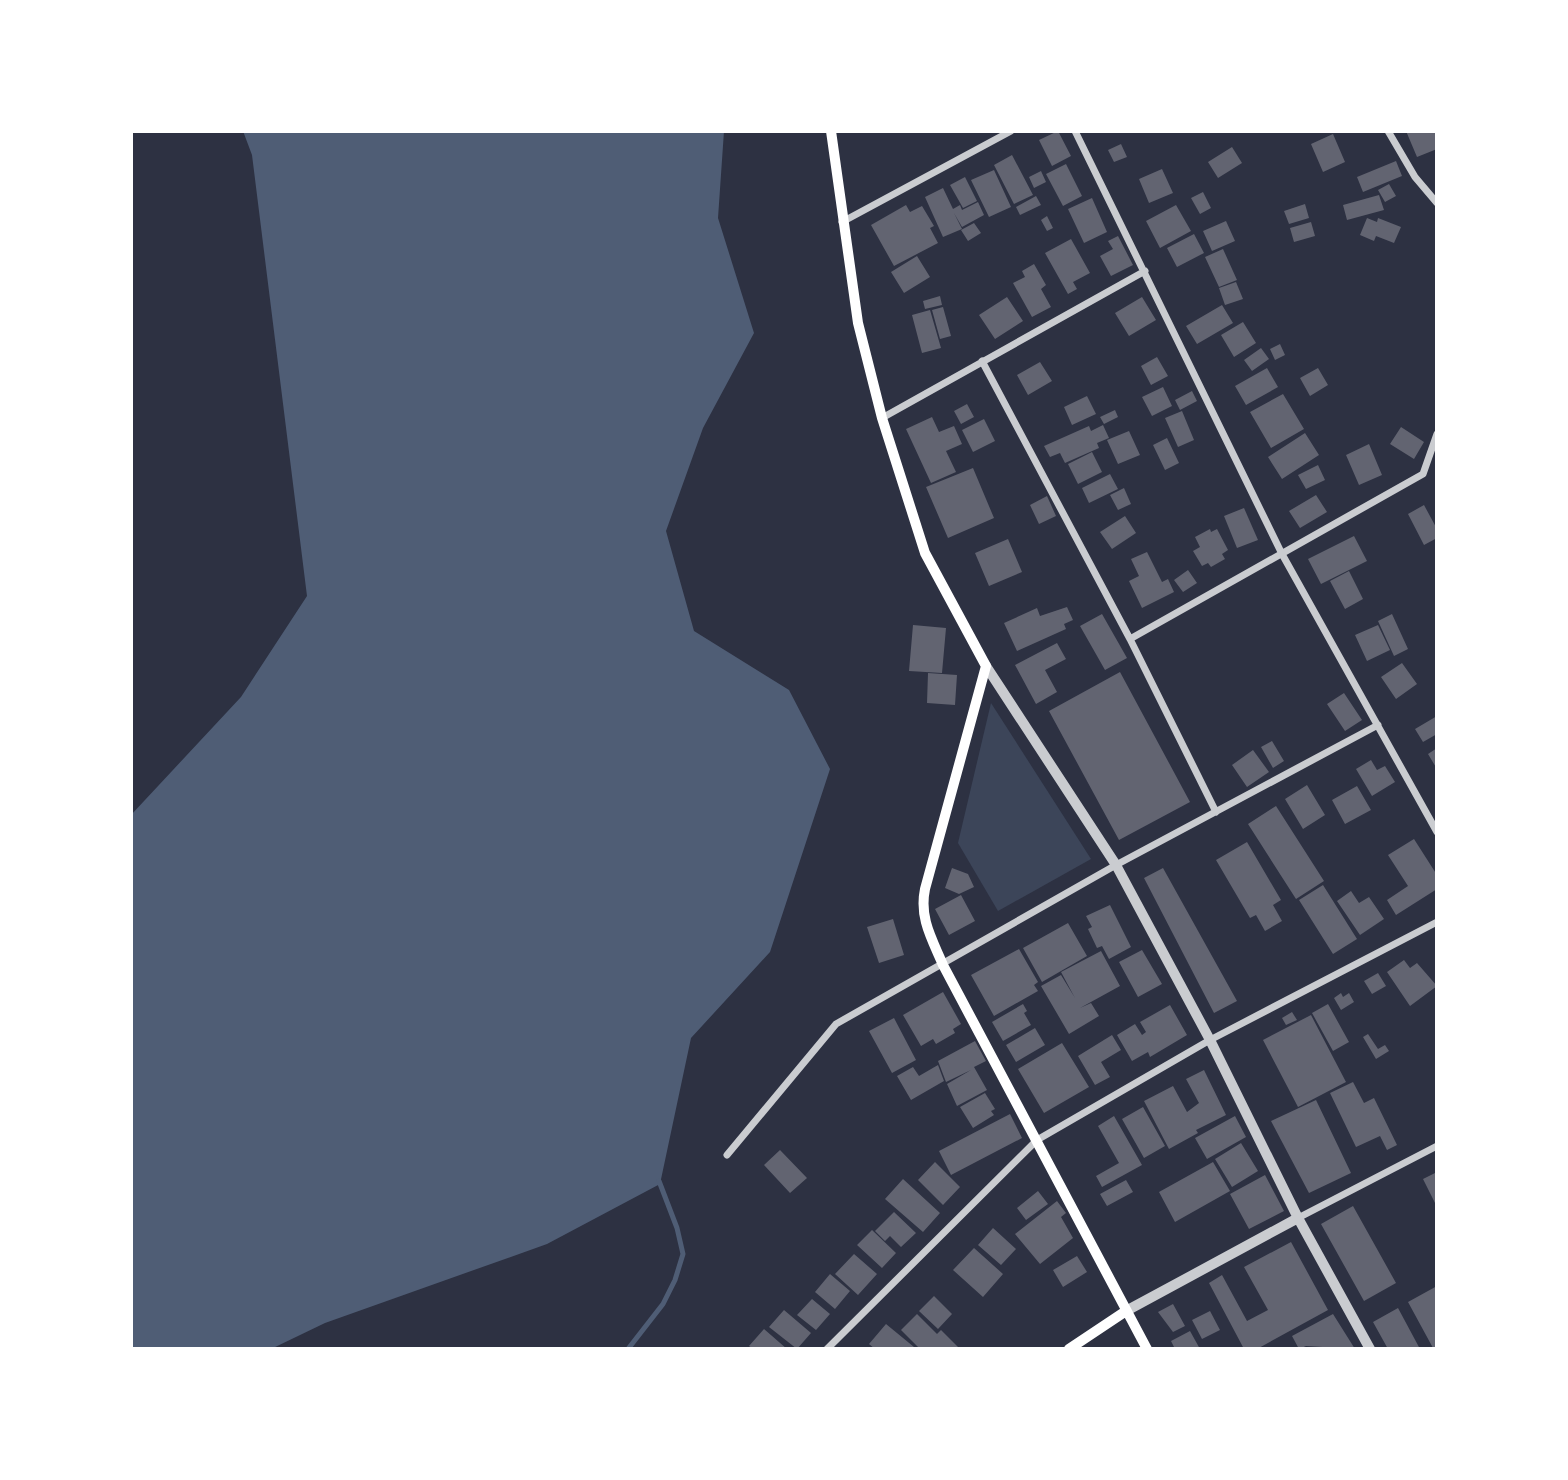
<svg xmlns="http://www.w3.org/2000/svg" width="1568" height="1480" font-family="'Work Sans',sans-serif">
  <rect width="100%" height="100%" fill="#2d3142"/>
  <path fill="#3c4559" d="M991 703 1091 859 998 911 958 843Z"/>
  <path fill="#4f5d75" d="M243 131H724L718 218 754 333 703 428 666 531 694 631 789 690 830 769 770 952 691 1038 660 1184 547 1244 325 1323 271 1349H131V815L241 697 307 596 252 155Z"/>
  <g fill="none" stroke-linecap="round" stroke-linejoin="round">
    <path stroke="#4f5d75" stroke-width="5" d="M628 1349 663 1304 675 1280 683 1254 677 1228 659 1181"/>
  </g>
  <path fill="#626471" d="M1058 131 1071 156 1052 166 1039 140Z
    M1406 131H1437V149L1417 157Z
    M1333 134 1345 162 1323 172 1311 144Z
    M1121 144 1127 157 1114 162 1108 150Z
    M1232 147 1242 163 1218 178 1208 162Z
    M1012 155 1033 195 1014 204 994 165Z
    M1396 161 1402 176 1363 192 1357 177Z
    M1066 164 1082 196 1063 206 1046 174Z
    M1162 169 1173 193 1149 203 1139 179Z
    M994 170 1011 207 989 217 971 180Z
    M1041 171 1046 182 1034 188 1029 177Z
    M965 177 977 201 963 208 950 185Z
    M1389 184 1396 196 1385 202 1378 190Z
    M943 188 953 209 960 205 962 210 978 202 984 215 962 227 954 213 962 229 943 237 925 197Z
    M1203 192 1211 208 1200 214 1191 198Z
    M1379 195 1384 210 1347 220 1343 205Z
    M1036 196 1041 205 1020 215 1016 207Z
    M1092 198 1107 232 1084 243 1068 209Z
    M1305 204 1309 218 1289 224 1284 211Z
    M906 205 910 212 922 206 934 226 930 228 938 243 894 266 871 225Z
    M1176 205 1191 231 1160 248 1146 221Z
    M1047 216 1053 228 1047 231 1041 220Z
    M1367 218 1377 222 1378 218 1401 227 1394 243 1376 236 1374 241 1360 235Z
    M1226 221 1235 241 1212 251 1203 231Z
    M1311 222 1315 236 1294 242 1290 228Z
    M974 223 981 233 968 241 961 230Z
    M1194 234 1204 253 1177 267 1167 248Z
    M1118 236 1133 265 1111 276 1100 256 1113 249 1108 241Z
    M1071 239 1090 273 1073 282 1077 289 1068 294 1045 253Z
    M1223 249 1237 280 1219 287 1205 257Z
    M917 256 930 277 904 293 891 272Z
    M1034 264 1046 285 1041 289 1051 307 1032 317 1013 283 1025 277 1022 271Z
    M1236 282 1243 299 1225 305 1219 288Z
    M940 296 942 305 925 309 923 301Z
    M1007 297 1023 321 995 339 979 315Z
    M1142 297 1156 320 1129 336 1115 313Z
    M1222 305 1233 323 1197 344 1186 326Z
    M943 307 951 336 940 339 932 310Z
    M930 310 941 348 922 353 912 315Z
    M1243 322 1256 343 1234 357 1221 335Z
    M1280 344 1285 355 1275 360 1270 349Z
    M1261 348 1269 359 1252 371 1244 360Z
    M1157 357 1168 376 1151 385 1141 366Z
    M1040 362 1052 381 1028 395 1017 375Z
    M1267 368 1278 387 1246 405 1235 386Z
    M1318 368 1328 385 1310 396 1300 378Z
    M1163 387 1172 406 1152 416 1142 397Z
    M1192 391 1197 401 1180 410 1175 400Z
    M1283 394 1304 429 1271 448 1250 412Z
    M1087 396 1096 414 1072 425 1064 407Z
    M967 404 974 417 961 424 954 411Z
    M1115 410 1118 417 1104 424 1100 417Z
    M1182 411 1194 440 1178 447 1165 418Z
    M932 417 939 432 954 426 962 444 946 451 956 472 931 483 906 429Z
    M984 419 995 441 973 452 962 430Z
    M1103 425 1109 438 1097 443 1099 448 1065 463 1060 453 1050 457 1044 446 1089 426 1091 431Z
    M1401 427 1424 442 1414 459 1390 444Z
    M1129 431 1140 455 1118 464 1107 440Z
    M1305 433 1319 455 1282 479 1268 457Z
    M1167 438 1179 463 1165 470 1153 445Z
    M1369 444 1382 475 1359 485 1346 455Z
    M1092 452 1102 472 1078 484 1068 464Z
    M1318 465 1325 480 1306 489 1298 475Z
    M973 468 994 518 948 538 926 487Z
    M1110 474 1118 489 1089 503 1082 488Z
    M1124 488 1131 504 1118 510 1110 495Z
    M1316 495 1327 512 1300 528 1289 511Z
    M1047 496 1056 516 1039 524 1030 505Z
    M1424 505 1437 529V538L1424 545 1408 514Z
    M1244 508 1258 540 1237 548 1224 516Z
    M1125 516 1136 533 1112 549 1100 532Z
    M1210 529 1211 532 1217 529 1228 550 1222 554 1225 559 1211 567 1208 563 1202 566 1193 551 1200 547 1195 537Z
    M1354 536 1367 561 1321 584 1308 559Z
    M1008 539 1022 572 989 586 975 553Z
    M1147 552 1162 582 1168 579 1174 592 1142 608 1129 581 1139 576 1131 559Z
    M1188 570 1197 583 1183 592 1174 580Z
    M1349 571 1363 599 1345 609 1330 581Z
    M1067 607 1073 620 1064 624 1066 629 1017 651 1004 623 1037 608 1040 616Z
    M1102 614 1127 658 1105 670 1080 626Z
    M1392 614 1408 649 1394 656 1378 621Z
    M913 625 946 628 942 673 909 671Z
    M1378 625 1390 650 1367 661 1355 635Z
    M1057 643 1066 659 1045 670 1057 692 1036 704 1015 665Z
    M1402 663 1417 684 1396 699 1381 677Z
    M1120 672 1190 802 1119 840 1049 711Z
    M928 673 957 675 955 705 927 703Z
    M1344 693 1362 720 1345 731 1327 704Z
    M1437 716V734L1423 742 1415 729Z
    M1272 741 1284 761 1273 768 1261 747Z
    M1437 748V769L1428 754Z
    M1253 750 1269 772 1247 787 1232 765Z
    M1371 760 1377 770 1385 766 1395 782 1372 796 1356 769Z
    M1307 785 1325 815 1303 829 1285 799Z
    M1357 786 1371 810 1345 824 1332 800Z
    M1276 806 1324 881 1296 899 1248 824Z
    M1414 839 1437 875V889L1396 915 1387 900 1408 886 1388 855Z
    M1247 842 1281 900 1273 905 1282 921 1265 931 1256 915 1250 918 1216 860Z
    M952 868 968 874 974 887 959 894 945 888Z
    M1163 868 1237 1001 1214 1013 1144 878Z
    M1323 885 1357 939 1333 954 1299 900Z
    M1351 891 1359 903 1369 897 1384 919 1360 935 1337 901Z
    M961 895 975 921 949 935 935 909Z
    M1110 905 1131 947 1109 959 1102 946 1097 948 1088 929 1092 927 1086 916Z
    M893 919 904 955 879 963 867 927Z
    M1068 923 1087 956 1042 982 1023 948Z
    M1019 949 1038 982 1034 985 1038 991 994 1016 971 975Z
    M1142 950 1162 984 1138 997 1119 962Z
    M1101 951 1120 986 1080 1008 1091 1003 1099 1016 1069 1034 1041 986 1061 975 1075 998 1061 972Z
    M1404 960 1410 968 1417 963 1437 986 1410 1006 1387 972Z
    M1378 973 1386 986 1372 994 1364 981Z
    M943 992 961 1024 953 1029 955 1033 936 1044 933 1039 921 1046 903 1015Z
    M1341 993 1343 997 1349 993 1354 1002 1341 1010 1334 998Z
    M1023 1004 1027 1011 1024 1013 1031 1025 1003 1041 992 1022Z
    M1328 1004 1349 1042 1333 1051 1312 1013Z
    M1170 1005 1187 1035 1150 1057 1148 1052 1132 1061 1117 1035 1135 1024 1142 1035 1146 1032 1140 1022Z
    M1292 1012 1297 1020 1286 1025 1282 1018Z
    M1311 1015 1346 1082 1298 1107 1263 1040Z
    M894 1018 916 1060 892 1073 869 1031Z
    M1035 1028 1045 1045 1016 1062 1006 1045Z
    M1368 1034 1378 1049 1385 1045 1389 1051 1376 1059 1363 1037Z
    M1112 1035 1121 1050 1101 1062 1110 1077 1095 1085 1078 1056Z
    M975 1041 986 1061 974 1067 987 1090 957 1106 947 1084 971 1070 946 1082 938 1061Z
    M1062 1043 1089 1087 1044 1113 1018 1069Z
    M938 1065 944 1081 911 1100 897 1076 913 1067 919 1076Z
    M1204 1070 1226 1115 1196 1130 1198 1133 1169 1149 1144 1101 1173 1086 1187 1112 1199 1103 1186 1079Z
    M1353 1082 1364 1103 1374 1098 1397 1145 1387 1150 1380 1136 1356 1147 1330 1093Z
    M985 1093 995 1109 991 1111 994 1115 973 1128 960 1107Z
    M1316 1100 1351 1173 1309 1193 1271 1121Z
    M1143 1107 1165 1146 1144 1158 1122 1119Z
    M1010 1114 1022 1138 951 1175 939 1151Z
    M1114 1116 1142 1165 1102 1187 1096 1176 1119 1163 1098 1126Z
    M1235 1116 1246 1137 1207 1159 1195 1138Z
    M1241 1143 1258 1171 1232 1187 1215 1159Z
    M780 1150 807 1178 790 1193 764 1165Z
    M935 1162 960 1187 943 1205 918 1180Z
    M1213 1162 1230 1191 1175 1222 1159 1192Z
    M1437 1172V1207L1423 1179Z
    M1265 1175 1284 1211 1249 1229 1230 1194Z
    M903 1179 940 1213 923 1232 885 1199Z
    M1126 1180 1133 1192 1107 1206 1100 1194Z
    M1038 1191 1048 1204 1026 1220 1017 1208Z
    M1057 1201 1066 1213 1061 1217 1073 1238 1040 1264 1015 1234Z
    M1353 1206 1396 1283 1364 1301 1321 1224Z
    M894 1212 916 1233 901 1247 890 1236 885 1241 875 1231Z
    M993 1228 1016 1249 1001 1265 978 1245Z
    M872 1230 896 1253 882 1268 857 1245Z
    M1291 1242 1328 1310 1257 1349H1244L1209 1283 1222 1275 1247 1321 1268 1310 1244 1267Z
    M974 1248 1003 1274 983 1297 953 1270Z
    M854 1254 877 1274 858 1295 835 1274Z
    M1077 1256 1087 1272 1063 1287 1053 1270Z
    M830 1274 850 1291 835 1309 815 1292Z
    M1437 1286V1346L1433 1348 1408 1302Z
    M934 1296 952 1314 938 1329 919 1311Z
    M812 1299 830 1314 816 1330 797 1315Z
    M1173 1304 1185 1326 1173 1332 1158 1312Z
    M1398 1308 1420 1349H1388L1373 1322Z
    M784 1310 811 1333 797 1349 769 1327Z
    M1210 1311 1220 1330 1202 1339 1192 1320Z
    M917 1314 937 1334 941 1330 960 1349H920L901 1330Z
    M1333 1314 1355 1349 1306 1346 1299 1349 1292 1336Z
    M886 1324 914 1347 912 1349H875L869 1344Z
    M764 1329 787 1349H753L749 1346Z
    M1190 1331 1200 1349H1175L1171 1341Z"/>
  <g fill="none" stroke-linecap="round" stroke-linejoin="round">
    <path stroke="#caccd0" stroke-width="7" d="M1075 131 1282 554 1437 832
      M1388 131 1415 177 1437 203
      M842 222 1011 131
      M982 361 1130 639 1216 812
      M882 418 1145 271
      M1130 639 1423 474 1437 434
      M727 1155 836 1024 1116 865 1378 725
      M1298 1218 1437 1146
      M827 1349 1037 1140 1210 1040 1437 922"/>
    <path stroke="#caccd0" stroke-width="10" d="M986 666 1116 865 1210 1040 1298 1218 1370 1349
      M1126 1311 1298 1218"/>
    <path stroke="#fff" stroke-width="10" d="M831 131 858 323 882 418 925 553 986 666 925 889C919 918 932 939 943 965L1147 1349
      M1069 1349 1126 1311"/>
  </g>
  <rect width="1568" height="1480" fill="none" stroke="#ffffff" stroke-width="266"/>
</svg>
